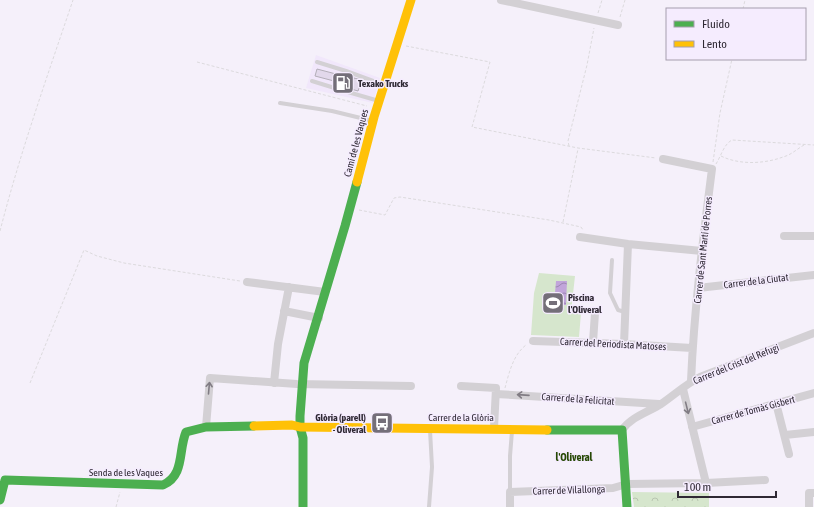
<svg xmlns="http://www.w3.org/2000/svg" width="814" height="507" font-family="'Asap Condensed',sans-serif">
  <defs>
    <pattern id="park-crowns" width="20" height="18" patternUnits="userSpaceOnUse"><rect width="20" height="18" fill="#d6e6cd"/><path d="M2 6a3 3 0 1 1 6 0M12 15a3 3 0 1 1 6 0" fill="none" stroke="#b8c5b1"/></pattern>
    <pattern id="water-waves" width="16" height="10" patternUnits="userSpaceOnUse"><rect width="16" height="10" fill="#c1a5da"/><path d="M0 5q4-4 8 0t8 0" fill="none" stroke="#9d86b2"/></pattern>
  </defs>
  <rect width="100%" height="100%" fill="#f5f0fa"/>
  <path fill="#f1e7fb" d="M316 55 380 78 373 103 306 88Z"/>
  <path fill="#d6e6cd" d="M539 273 575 276 571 312 581 313 579 337 531 335 534 293Z"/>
  <path fill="url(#park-crowns)" d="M632 492 709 493V507H634Z"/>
  <path fill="url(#water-waves)" d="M556 281H567L566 305H554Z"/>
  <path fill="#e2d8eb" stroke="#b3aeb8" d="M317 69 336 74 334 81 315 76Z
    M354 78 362 80 358 91 351 89Z"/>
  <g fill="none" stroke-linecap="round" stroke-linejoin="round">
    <path stroke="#dcdadd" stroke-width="1" stroke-dasharray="3 2" stroke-linecap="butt" d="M743 9 745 0
      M598 13 602 0
      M620 17 625 0
      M406 46 490 62 472 127 578 148 656 158
      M197 62 367 106
      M569 146 568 141 587 65 594 28
      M721 156C739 165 764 164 783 157 791 155 797 149 804 145
      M713 162 720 113 732 59
      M716 164C721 156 724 144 732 140L814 145
      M359 210 385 215 394 198 400 197 549 220 581 227 583 230
      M563 222 578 149
      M0 231C20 153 47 77 73 0
      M30 383 84 250 97 256 124 263 240 281
      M505 388C509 373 513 355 526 345
      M116 507 120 492"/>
    <path stroke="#d3d0d4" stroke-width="4" d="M317 62 346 71
      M312 81 341 90
      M379 101 341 90 346 71 384 85
      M280 103 332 111 373 121
      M612 260 610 293 618 310 625 312
      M510 492V456L512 431
      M429 507 432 467 430 430"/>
    <path stroke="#d3d0d4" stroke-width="8" d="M501 0 618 25
      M663 159 712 169C703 239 694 310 691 381
      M784 236H814
      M580 237 628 244 702 251
      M247 282 325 292
      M698 288 814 275
      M284 311 319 318
      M533 341 624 344 692 348
      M593 342 595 313
      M624 344 628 244
      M274 383 278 344 289 287
      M461 386 496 388 494 428
      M683 389 706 483
      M496 394 659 404
      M776 403 789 454
      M206 427 210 378 297 384 411 386
      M692 427 814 393
      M622 430C631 417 648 412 661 404 674 395 686 384 700 377L814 333
      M785 435 814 432
      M510 507V492L613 488 627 484 706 483 765 480
      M809 507V493H814"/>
    <path stroke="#4caf50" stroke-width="9" d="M547 430H622L627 507
      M0 500 5 480 163 485C185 475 178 451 186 432L206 427 254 426
      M303 507V438L300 427V416L304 363 345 226 357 182"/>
    <path stroke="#ffc107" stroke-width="9" d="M357 182 374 117 411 0
      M254 426 292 425 300 427 547 430"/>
  </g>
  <defs><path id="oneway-shaft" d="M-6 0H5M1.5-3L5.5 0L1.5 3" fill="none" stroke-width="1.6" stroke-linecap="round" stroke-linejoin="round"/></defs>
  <g stroke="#817c84">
    <use href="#oneway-shaft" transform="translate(209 388) rotate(-85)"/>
    <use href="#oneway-shaft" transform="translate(523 395) rotate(-176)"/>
    <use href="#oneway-shaft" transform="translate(687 408) rotate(76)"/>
  </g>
  <defs>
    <g id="fuel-square" transform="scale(1.15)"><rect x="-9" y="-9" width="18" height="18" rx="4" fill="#746f79" stroke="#f5ecfe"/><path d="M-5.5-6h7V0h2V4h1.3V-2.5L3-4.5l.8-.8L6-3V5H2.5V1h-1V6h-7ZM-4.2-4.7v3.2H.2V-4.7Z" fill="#fff"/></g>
    <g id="stadium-square" transform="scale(1.15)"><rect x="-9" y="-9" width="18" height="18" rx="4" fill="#746f79" stroke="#f5ecfe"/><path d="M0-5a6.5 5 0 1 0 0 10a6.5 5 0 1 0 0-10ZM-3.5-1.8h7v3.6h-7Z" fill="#fff"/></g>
    <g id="bus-square" transform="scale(1.15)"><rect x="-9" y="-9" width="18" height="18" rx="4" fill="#746f79" stroke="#f5ecfe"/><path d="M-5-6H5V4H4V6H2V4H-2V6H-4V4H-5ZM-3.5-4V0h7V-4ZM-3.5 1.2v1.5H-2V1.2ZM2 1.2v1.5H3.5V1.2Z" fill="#fff"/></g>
  </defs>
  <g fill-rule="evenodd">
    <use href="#fuel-square" x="343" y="83"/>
    <use href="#stadium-square" x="553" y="303"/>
    <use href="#bus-square" x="382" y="423"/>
  </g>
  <g text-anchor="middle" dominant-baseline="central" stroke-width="3" stroke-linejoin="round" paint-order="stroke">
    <g font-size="10" font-weight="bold" fill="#2f2934" stroke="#f5ecfe" text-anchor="start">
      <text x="358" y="83">Texako Trucks</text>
      <text x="568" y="297">Piscina<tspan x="568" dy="12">l'Oliveral</tspan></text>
      <text x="366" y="417" text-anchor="end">Glòria (parell)<tspan x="366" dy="12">- Oliveral</tspan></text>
    </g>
    <g font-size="10" fill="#2f2934" stroke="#f5ecfe">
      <text transform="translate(356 143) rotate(-75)">Camí de les Vaques</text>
      <text transform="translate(703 250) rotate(-84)">Carrer de Sant Martí de Porres</text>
      <text transform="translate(756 281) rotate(-7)">Carrer de la Ciutat</text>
      <text transform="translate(613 344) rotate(3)">Carrer del Periodista Matoses</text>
      <text transform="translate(736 364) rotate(-22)">Carrer del Crist del Refugi</text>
      <text transform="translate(578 399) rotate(4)">Carrer de la Felicitat</text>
      <text transform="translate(753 410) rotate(-15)">Carrer de Tomàs Gisbert</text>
      <text x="461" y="417">Carrer de la Glòria</text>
      <text x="126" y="472">Senda de les Vaques</text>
      <text transform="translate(569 490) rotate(-2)">Carrer de Vilallonga</text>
    </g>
    <g font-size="11" font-weight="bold" fill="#274905" stroke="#f5ecfe">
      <text x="574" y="457">l'Oliveral</text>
    </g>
  </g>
  <rect x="666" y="8" width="140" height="52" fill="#f5ecfe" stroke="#a69ead"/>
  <rect x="674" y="21" width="20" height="6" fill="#4caf50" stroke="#a69ead"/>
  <text x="702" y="28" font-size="12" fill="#2f2934">Fluido</text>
  <rect x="674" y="41" width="20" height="6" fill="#ffc107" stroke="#a69ead"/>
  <text x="702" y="48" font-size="12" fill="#2f2934">Lento</text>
  <path d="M678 491v6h98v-6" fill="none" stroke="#2f2934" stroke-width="2"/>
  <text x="684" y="491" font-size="12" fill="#2f2934" stroke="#f5ecfe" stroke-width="3" paint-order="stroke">100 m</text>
</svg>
